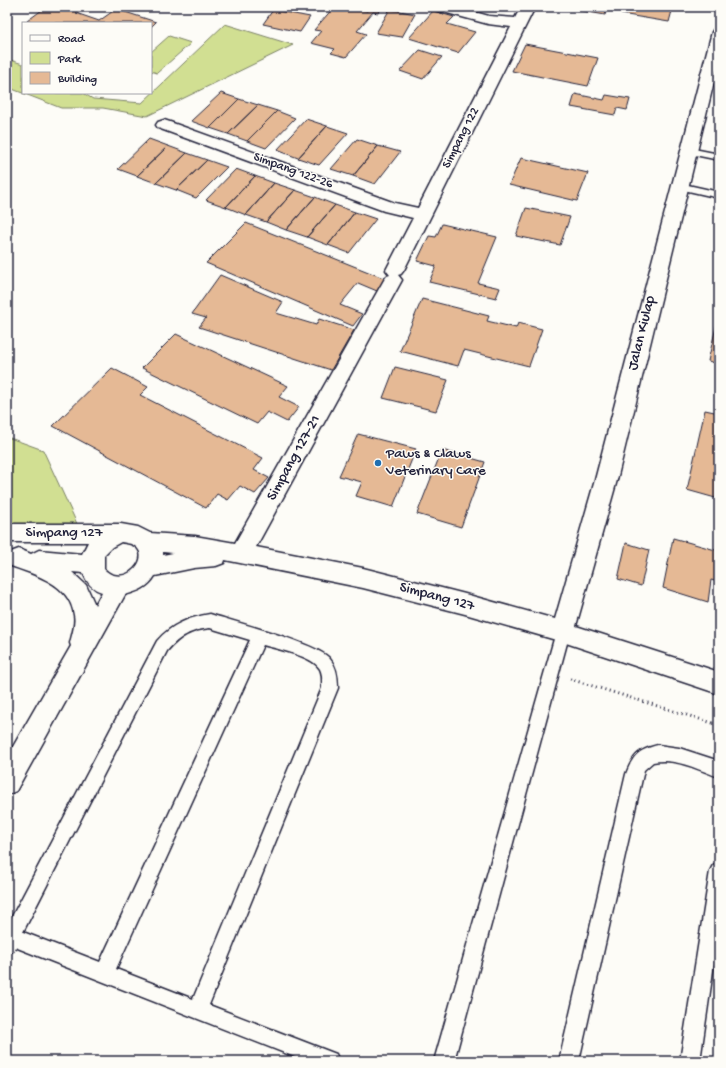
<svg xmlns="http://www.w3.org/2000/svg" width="726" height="1068" font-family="'Gochi Hand',sans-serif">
  <rect width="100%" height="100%" fill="#fdfcf7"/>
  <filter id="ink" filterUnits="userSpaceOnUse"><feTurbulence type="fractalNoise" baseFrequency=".025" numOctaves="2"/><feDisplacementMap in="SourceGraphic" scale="8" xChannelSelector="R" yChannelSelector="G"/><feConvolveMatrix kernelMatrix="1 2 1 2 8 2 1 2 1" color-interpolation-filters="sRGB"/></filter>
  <g filter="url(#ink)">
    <path fill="#d1df92" stroke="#7a8066" d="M225 24 293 45 147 116 103 108H61L7 87V59L23 64V93H83L93 99 142 103Z
      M169 36 191 43 157 73 151 71V52Z
      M7 437 43 450 79 528 7 523Z"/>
    <path fill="#e5b995" stroke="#22223b" d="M46 7H85L76 13 99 21 116 9 156 22 151 27V23H33L27 21Z
      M287 7H308L306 10Z
      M334 7H351L367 11 371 7H383L378 13 373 12 357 31 366 34 346 57 331 53 335 49 311 43 321 31 314 30Z
      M561 7H608L605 15Z
      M624 7H673L669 22 621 14Z
      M390 9 415 14 402 37 376 33Z
      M273 10 310 17 300 32 263 24Z
      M433 11 454 17 447 24 475 32 458 53 409 38Z
      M525 44 598 58 588 86 512 71Z
      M420 50 442 57 423 79 400 71Z
      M221 93 239 99 210 128 191 121Z
      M575 94 604 100 606 95 630 99 627 110 617 108 615 115 571 107Z
      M239 99 258 105 228 134 210 128Z
      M258 105 277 111 247 141 228 134Z
      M277 111 295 118 266 148 247 141Z
      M306 119 327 126 298 158 277 150Z
      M327 126 348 133 319 165 298 158Z
      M149 139 168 146 137 176 118 169Z
      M357 139 378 146 353 176 331 169Z
      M168 146 187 153 156 183 137 176Z
      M378 146 400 152 375 184 353 176Z
      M187 153 207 160 176 190 156 183Z
      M521 158 588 173 577 201 509 185Z
      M207 160 227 167 196 198 176 190Z
      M236 169 255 176 226 207 206 200Z
      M255 176 274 183 246 215 226 207Z
      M274 183 295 190 266 222 246 215Z
      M295 190 315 197 286 230 266 222Z
      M315 197 335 205 307 237 286 230Z
      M335 205 355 212 328 245 307 237Z
      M526 208 570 217 560 245 516 236Z
      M355 212 376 219 349 253 328 245Z
      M246 223 386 279 377 291 358 283 340 305 362 314 353 326 206 263Z
      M442 224 497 237 478 283 500 288 496 298 429 282 436 266 417 261 429 236 436 237Z
      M220 275 283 302 276 313 316 325 319 319 354 330 331 370 199 327 206 318 192 314Z
      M422 299 489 316 487 321 516 328 518 323 542 329 529 366 464 350 458 366 400 351Z
      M719 314V364L708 361Z
      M176 334 288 386 279 397 299 407 287 422 267 412 257 424 142 368Z
      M395 367 448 380 436 411 383 398Z
      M112 368 148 387 140 395 263 458 254 470 269 478 255 494 240 486 228 500 217 494 206 508 53 426Z
      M705 410 719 413V499L687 490Z
      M358 434 416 449 393 507 356 496 362 482 339 476Z
      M442 450 485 462 461 527 417 514Z
      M673 538 719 551V582L711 580 708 602 663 588Z
      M626 543 649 550 641 586 618 579Z"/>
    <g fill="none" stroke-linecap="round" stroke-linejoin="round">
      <g stroke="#22223b" stroke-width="3">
        <path id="lane" d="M708 76 719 78V84L705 81 703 79Z
          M689 148 719 154V160L685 153 684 151 685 149Z
          M679 183 719 192V198L675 188 674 186 675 184Z
          M210 614C232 621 319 644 330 659 337 667 338 678 338 688L209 1005 336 1054 339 1061H305L15 947 13 951 7 954V926L157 641C172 624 188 618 210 614ZM210 628 250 640 100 962 23 932 167 651C180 636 191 630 210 628ZM263 645C277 649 313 656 320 669 323 675 322 682 322 688L193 999 116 969Z
          M563 625 568 627 570 632 454 1061H434L556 632 558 627Z
          M658 745 679 748 719 761V777C699 770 675 757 653 762L644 770 579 1061H559L626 774C633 756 638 750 658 745Z
          M719 862V929L700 1061H680L710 871 713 865Z"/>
      </g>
      <g stroke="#22223b" stroke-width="3">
        <path id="street" d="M434 7H457L489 16 515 18 521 7H535L404 270 401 274 398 275 402 280 256 547 363 568 465 594 555 619 595 480 712 32 714 29 719 28V61L617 480 576 626 719 672V694L563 642 465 614 363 588 225 560 224 563 216 566 194 568 155 576C148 588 138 591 125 595L16 791 7 795V757L71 646 70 643C72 634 76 624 74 615 70 584 36 575 11 566L8 559 11 552 19 549 31 554 39 550 82 554 88 542H7V524H121L138 527 150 533 195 536 235 543 384 280 387 276 390 275 386 270 413 218 384 211 158 128 156 125 158 122 164 120 170 122 395 203 418 208 511 27 488 24 436 10ZM121 542C125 543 130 543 133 545 155 556 124 590 104 569V555L112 547ZM163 552 173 553 163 555ZM72 572 83 573C87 583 92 589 102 592L95 605 86 585Z"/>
      </g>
      <path stroke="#22223b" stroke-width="3" stroke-dasharray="1 3.5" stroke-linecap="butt" d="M570 679 719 725"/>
      <use href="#lane" fill="#fdfcf7" fill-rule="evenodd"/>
      <use href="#street" fill="#fdfcf7" fill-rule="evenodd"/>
    </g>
  </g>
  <circle fill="#1f6fb2" stroke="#fdfcf7" stroke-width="1.5" cx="378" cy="463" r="4"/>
  <g text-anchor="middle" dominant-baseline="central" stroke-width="3" stroke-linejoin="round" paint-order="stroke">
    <g font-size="13" fill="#22223b" stroke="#fdfcf7">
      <text transform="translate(461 138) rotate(-63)">Simpang 122</text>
      <text transform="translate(293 171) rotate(20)">Simpang 122-26</text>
    </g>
    <g font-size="15" fill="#22223b" stroke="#fdfcf7">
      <text transform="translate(642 333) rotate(-76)">Jalan Kiulap</text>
      <text transform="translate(294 458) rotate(-61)">Simpang 127-21</text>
      <text x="64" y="533">Simpang 127</text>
      <text transform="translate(437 597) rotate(15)">Simpang 127</text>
    </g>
    <g font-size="15" fill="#22223b" stroke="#fdfcf7" text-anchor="start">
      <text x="386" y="454">Paws &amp; Claws<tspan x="386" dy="17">Veterinary Care</tspan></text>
    </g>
  </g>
  <rect width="726" height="1068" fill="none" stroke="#fdfcf7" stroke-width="24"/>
  <rect x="12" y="12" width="702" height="1044" fill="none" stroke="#22223b" stroke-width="1.5" filter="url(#ink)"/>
  <rect x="22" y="22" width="130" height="72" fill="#fdfcf7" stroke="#a5a5ac"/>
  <rect x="30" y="35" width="20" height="6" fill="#fdfcf7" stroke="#a5a5ac"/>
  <text x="58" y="42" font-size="12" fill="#22223b">Road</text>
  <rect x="30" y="52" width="20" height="12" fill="#d1df92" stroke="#a5a5ac"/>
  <text x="58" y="62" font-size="12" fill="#22223b">Park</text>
  <rect x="30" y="72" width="20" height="12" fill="#e5b995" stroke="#a5a5ac"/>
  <text x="58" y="82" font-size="12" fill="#22223b">Building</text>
</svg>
